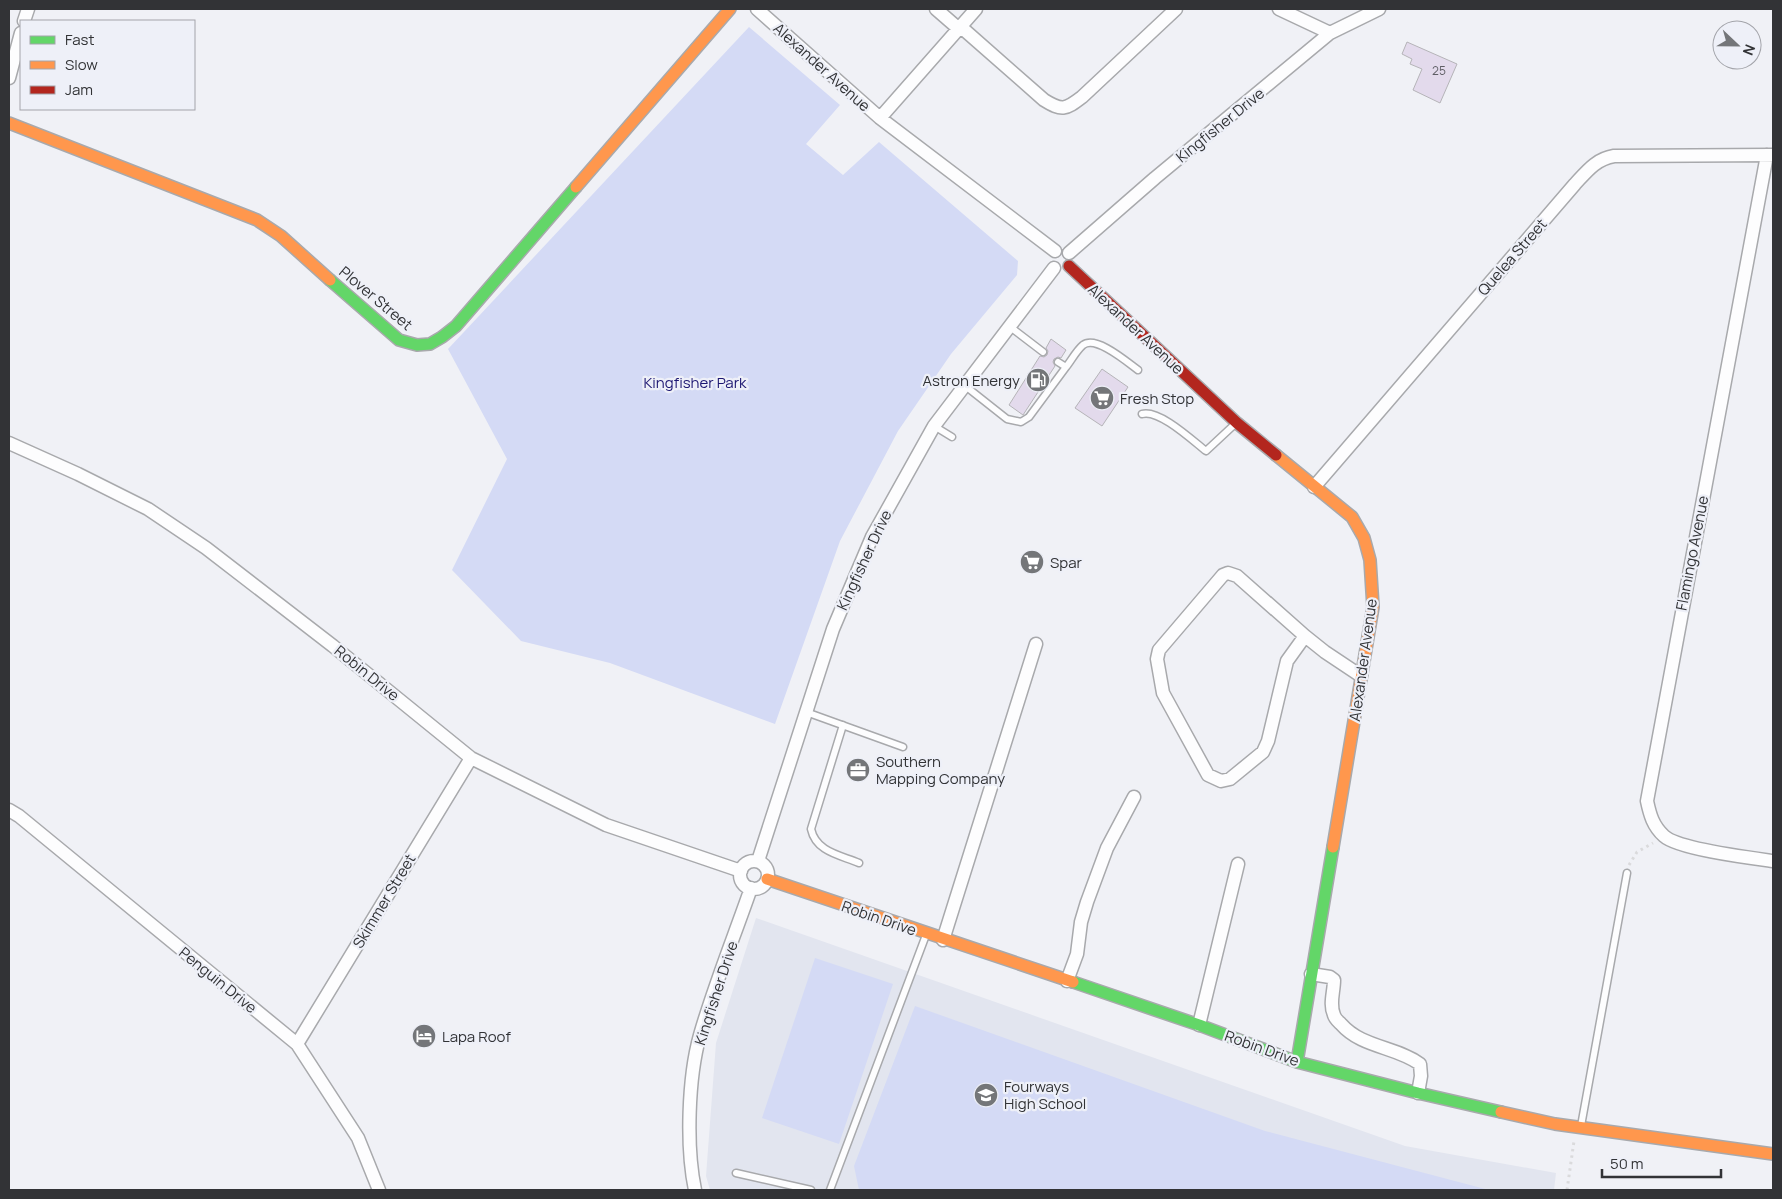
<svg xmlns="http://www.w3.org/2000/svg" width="1782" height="1199" font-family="Manrope,sans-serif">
  <rect width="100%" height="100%" fill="#f0f1f6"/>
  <path fill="#e2e5ef" d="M756 918 1405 1146 1556 1173 1554 1190H710L706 1176 716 1043Z"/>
  <path fill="#d4daf5" d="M749 27 840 105 806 144 843 175 879 142 1018 261 1017 275 951 354 898 431 840 541 775 724 610 663 521 641 452 570 507 459 448 349Z
    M815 958 893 984 839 1144 762 1118Z
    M915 1006 1265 1131 1489 1190H859L854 1166Z"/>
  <path fill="#e3daec" stroke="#b5b4b8" d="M1407 42 1457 64 1440 103 1413 90 1422 69 1410 64 1412 59 1402 54Z
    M1051 339 1066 350 1061 358 1058 357 1054 359 1053 362 1055 366 1023 415 1009 405 1040 356 1044 357 1047 355 1048 351 1046 348Z
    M1102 369 1128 387 1102 426 1075 408Z"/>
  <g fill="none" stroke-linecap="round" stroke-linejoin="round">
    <g stroke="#a8a9ac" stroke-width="9">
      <path id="lane" d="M1009 326 1043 352
        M1058 362 1066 367C1071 361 1076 351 1083 345 1096 335 1127 362 1138 370
        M964 385 1007 419 1021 422 1029 417 1066 367
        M1142 414C1159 409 1192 440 1206 451L1235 424
        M934 426 952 437
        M806 712 903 747
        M843 725 811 829C816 852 840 855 859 863
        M1581 1126 1627 873
        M736 1173 811 1190
        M830 1190 926 935"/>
    </g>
    <g stroke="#a8a9ac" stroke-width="15">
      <path id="street" d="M757 9 880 118 1055 251
        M936 9 959 29
        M1279 9 1330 33
        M24 21 28 9
        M961 27 1044 100C1062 111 1065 110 1082 97L1176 9
        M9 78 21 33
        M880 118 976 9
        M1767 155 1647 801C1650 815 1653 826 1664 836 1678 849 1751 858 1773 861
        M1069 253 1155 178 1330 33 1379 9
        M9 443 78 474 148 509 206 548 333 646 471 758 606 825 741 871
        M1314 487 1575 184C1587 171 1596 159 1614 156L1773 155
        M1305 636 1237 576 1228 573 1223 575 1159 650 1157 659 1163 693 1208 775 1221 781 1230 779 1263 752 1268 741 1287 661 1305 636 1325 652 1361 676
        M9 810 19 816 297 1044 358 1138 379 1190
        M758 861 833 629 872 537 934 426 1054 268
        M740 875a14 14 0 1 1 28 0a14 14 0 1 1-28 0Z
        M943 940 1036 644
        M1311 974 1330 977 1334 980C1334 992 1329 1004 1334 1015 1335 1019 1338 1021 1341 1024 1362 1048 1395 1046 1420 1064L1421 1076 1418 1093
        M1067 981 1077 954 1081 922 1087 902 1107 848 1134 797
        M1199 1025 1238 864
        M297 1044 471 758
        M695 1190C686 1147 688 1078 700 1035 714 986 734 937 751 888"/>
    </g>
    <g stroke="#a8a9ac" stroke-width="14">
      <path id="fast" d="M330 280 399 340 417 345 430 344 442 337 456 326 576 187
        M1073 982 1199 1025 1297 1062 1418 1093 1501 1112
        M1297 1062 1333 847"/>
    </g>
    <g stroke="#a8a9ac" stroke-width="14">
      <path id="slow" d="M9 123 257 220 281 236 330 280
        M576 187 730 9
        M1276 455 1352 517 1364 538 1370 560 1373 607 1333 847
        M767 879 1073 982
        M1501 1112 1555 1124 1773 1154"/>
    </g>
    <g stroke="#a8a9ac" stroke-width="14">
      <path id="jam" d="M1069 266 1237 423 1276 455"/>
    </g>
    <path stroke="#dadadc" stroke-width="3" stroke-dasharray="2.5 4" stroke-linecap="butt" d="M1629 865 1637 852 1653 843
      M1567 1190 1574 1141"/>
    <use href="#lane" stroke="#fdfdfe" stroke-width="6"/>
    <use href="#street" stroke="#fdfdfe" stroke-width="12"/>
    <use href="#fast" stroke="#63d668" stroke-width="11"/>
    <use href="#slow" stroke="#ff974d" stroke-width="11"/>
    <use href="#jam" stroke="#b3261e" stroke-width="11"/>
  </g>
  <defs>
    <g id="fuel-disc" transform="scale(1.25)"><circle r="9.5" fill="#747679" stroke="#eef0f8"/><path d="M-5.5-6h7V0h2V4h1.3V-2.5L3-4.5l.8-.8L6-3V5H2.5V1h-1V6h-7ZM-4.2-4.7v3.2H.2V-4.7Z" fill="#fff"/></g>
    <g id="supermarket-disc" transform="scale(1.25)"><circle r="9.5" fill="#747679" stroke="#eef0f8"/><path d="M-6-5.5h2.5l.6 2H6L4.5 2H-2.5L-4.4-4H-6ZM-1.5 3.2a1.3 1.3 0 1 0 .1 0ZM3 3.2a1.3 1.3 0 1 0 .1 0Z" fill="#fff"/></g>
    <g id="office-disc" transform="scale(1.25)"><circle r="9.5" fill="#747679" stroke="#eef0f8"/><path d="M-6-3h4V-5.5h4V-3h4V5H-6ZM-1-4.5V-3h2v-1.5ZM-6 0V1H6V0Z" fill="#fff"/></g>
    <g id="hotel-disc" transform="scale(1.25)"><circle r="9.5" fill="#747679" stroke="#eef0f8"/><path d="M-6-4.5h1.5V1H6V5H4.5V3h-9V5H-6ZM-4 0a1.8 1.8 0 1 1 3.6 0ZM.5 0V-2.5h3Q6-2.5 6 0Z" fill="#fff"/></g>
    <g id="school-disc" transform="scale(1.25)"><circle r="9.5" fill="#747679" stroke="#eef0f8"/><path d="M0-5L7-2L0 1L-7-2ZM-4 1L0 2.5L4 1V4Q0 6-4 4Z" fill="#fff"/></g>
  </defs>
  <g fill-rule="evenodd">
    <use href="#fuel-disc" x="1038" y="380"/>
    <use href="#supermarket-disc" x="1102" y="398"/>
    <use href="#supermarket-disc" x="1032" y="562"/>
    <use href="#office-disc" x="858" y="770"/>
    <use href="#hotel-disc" x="424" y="1036"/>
    <use href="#school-disc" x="986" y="1095"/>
  </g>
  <g text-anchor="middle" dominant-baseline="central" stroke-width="4.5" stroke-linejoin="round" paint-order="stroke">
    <g font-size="12" fill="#5e5d64">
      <text x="1439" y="70">25</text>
    </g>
    <g font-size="15" fill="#323336" stroke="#eef0f8">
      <text transform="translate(822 67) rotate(42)">Alexander Avenue</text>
      <text transform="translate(1220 125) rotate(-39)">Kingfisher Drive</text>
      <text transform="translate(1512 257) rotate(-49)">Quelea Street</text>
      <text transform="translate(376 298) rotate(40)">Plover Street</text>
      <text transform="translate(1136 329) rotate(43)">Alexander Avenue</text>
      <text transform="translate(1692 553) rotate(-79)">Flamingo Avenue</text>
      <text transform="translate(864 560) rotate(-65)">Kingfisher Drive</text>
      <text transform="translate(1363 660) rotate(-82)">Alexander Avenue</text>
      <text transform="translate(367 673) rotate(39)">Robin Drive</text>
      <text transform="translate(384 901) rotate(-59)">Skimmer Street</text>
      <text transform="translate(879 918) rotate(19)">Robin Drive</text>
      <text transform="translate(218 980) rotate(39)">Penguin Drive</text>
      <text transform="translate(716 993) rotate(-72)">Kingfisher Drive</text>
      <text transform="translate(1262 1048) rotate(20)">Robin Drive</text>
    </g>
    <g font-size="15" fill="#323336" stroke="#eef0f8" text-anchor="start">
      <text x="1020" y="380" text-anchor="end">Astron Energy</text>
      <text x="1120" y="398">Fresh Stop</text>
      <text x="1050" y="562">Spar</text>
      <text x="876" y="761">Southern<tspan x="876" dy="17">Mapping Company</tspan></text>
      <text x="442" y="1036">Lapa Roof</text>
      <text x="1004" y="1086">Fourways<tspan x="1004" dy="17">High School</tspan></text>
    </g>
    <g font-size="15" fill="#1d1772" stroke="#eef0f8">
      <text x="695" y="382">Kingfisher Park</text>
    </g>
  </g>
  <rect width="1782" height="1199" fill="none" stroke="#323336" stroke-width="20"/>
  <rect x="20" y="20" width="175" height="90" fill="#eef0f8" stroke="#a3a4aa"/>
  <rect x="30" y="36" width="25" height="8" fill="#63d668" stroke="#a3a4aa"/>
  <text x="65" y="45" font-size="15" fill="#323336">Fast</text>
  <rect x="30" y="61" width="25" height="8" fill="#ff974d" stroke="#a3a4aa"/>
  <text x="65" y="70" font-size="15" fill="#323336">Slow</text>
  <rect x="30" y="86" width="25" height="8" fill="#b3261e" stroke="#a3a4aa"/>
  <text x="65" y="95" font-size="15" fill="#323336">Jam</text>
  <g transform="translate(1737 45) rotate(112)"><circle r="24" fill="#eef0f8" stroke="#a3a4aa"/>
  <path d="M0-4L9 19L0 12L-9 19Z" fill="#747679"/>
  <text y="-8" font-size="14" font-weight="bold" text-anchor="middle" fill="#323336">N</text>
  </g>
  <path d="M1602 1169v8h119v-8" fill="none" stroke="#323336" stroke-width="2.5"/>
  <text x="1610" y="1169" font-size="15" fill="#323336" stroke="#eef0f8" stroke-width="4" paint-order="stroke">50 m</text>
</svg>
